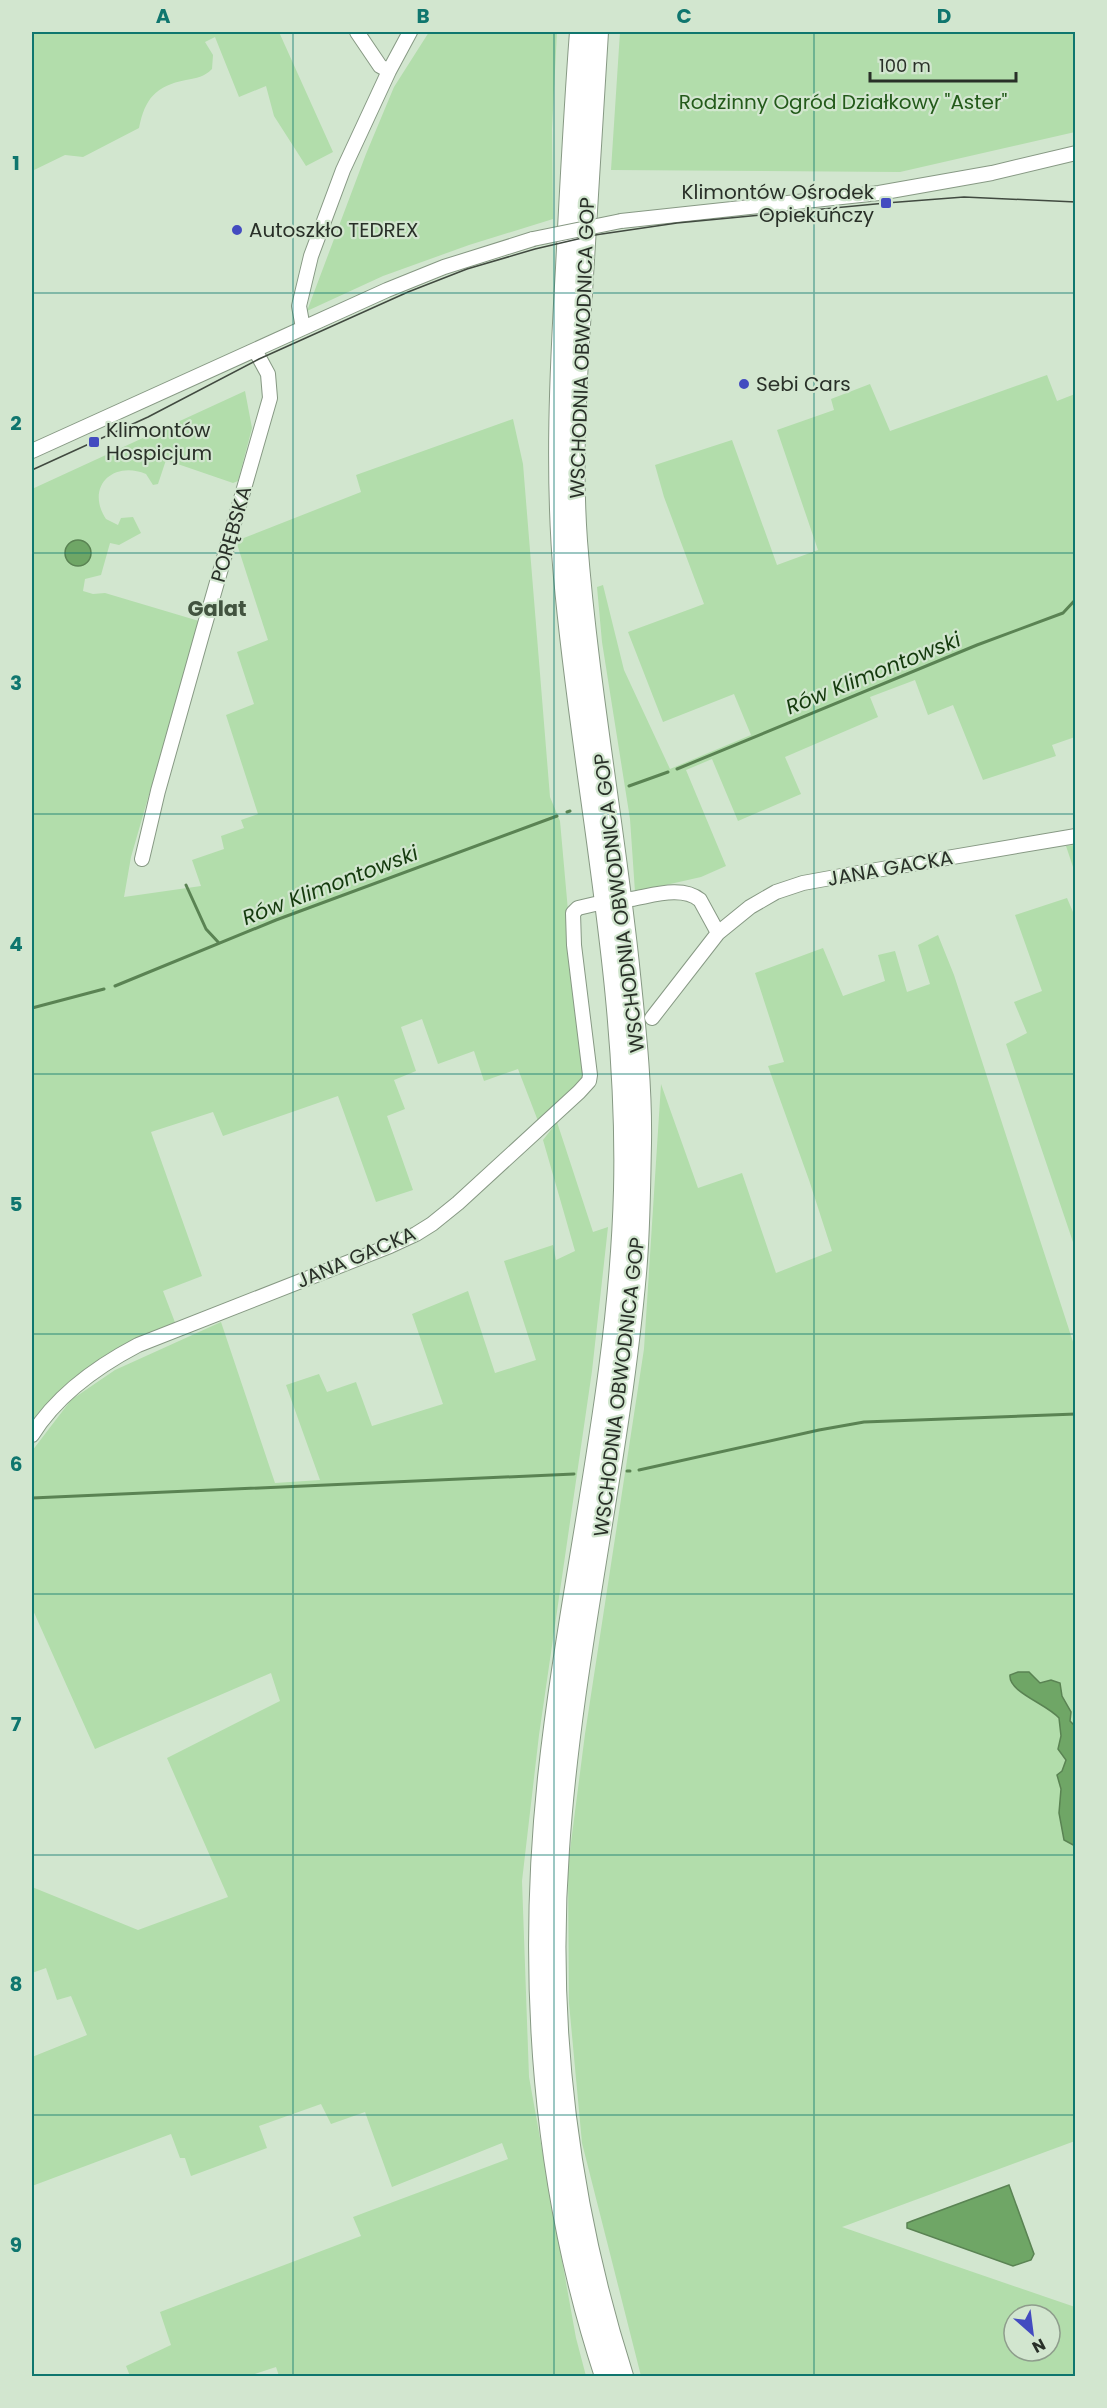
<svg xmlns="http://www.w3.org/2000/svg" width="1107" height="2408" font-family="Poppins,sans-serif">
  <rect width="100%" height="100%" fill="#d2e6cf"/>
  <path fill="#b2ddab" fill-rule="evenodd" d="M32 32H279L333 152 306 166 274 116 266 86 239 97 215 37 205 42 213 55 212 69C204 77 197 78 186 80 155 86 145 99 139 128L83 157 65 155 32 171Z
    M429 32H557L552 129 553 219 469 245 383 276 307 311 366 154 394 87Z
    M620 32H1075V132L900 172 611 170Z
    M1047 375 1057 401 1075 394V737L1052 745 1056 756 983 780 953 705 928 715 915 680 870 697 878 717 785 757 801 794 738 821 712 759 686 770 726 866 701 877 635 892 630 819 602 642 597 587 603 585 624 670 670 769 751 735 734 694 663 722 628 632 704 604 664 497 655 465 732 440 777 565 818 550 777 430 834 410 831 399 870 384 890 431Z
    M245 391 252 428 238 481 233 483 166 460 158 484 153 485 146 474C113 460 85 487 106 519L118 525 121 518 133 517 141 533 119 545 110 543 101 575 85 579 83 591 93 594 105 593 199 621 131 857 124 897 201 886 192 860 224 849 221 836 244 828 241 820 258 814 226 715 254 704 237 652 268 640 236 541 361 492 356 475 513 419 523 464 550 797 560 821 583 1079 538 1121 518 1069 484 1081 474 1051 438 1064 422 1019 401 1027 416 1071 394 1080 405 1109 387 1116 413 1190 376 1202 338 1096 223 1136 213 1112 151 1132 202 1276 163 1291 176 1325C114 1349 73 1367 32 1422V489Z
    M1075 845H1076L1075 873 1066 846Z
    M1067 898 1076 919 1075 1248 1006 1044 1027 1033 1014 1002 1042 991 1015 915Z
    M938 935 954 975 1075 1348V2141L842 2227 1075 2307V2376H641L582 2143 569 2003 568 1866 585 1734 644 1349 661 1084 698 1188 742 1173 776 1273 832 1251 809 1180 768 1066 784 1062 755 973 823 948 843 996 885 981 878 955 895 951 907 992 930 984 918 945ZM1014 2315H1050V2351H1014Z
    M557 1122 593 1232 608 1227 592 1371 539 1735 522 1881 529 2077 576 2338 586 2376H279L276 2367 249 2376H130L126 2366 171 2345 160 2312 361 2236 353 2217 508 2159 502 2143 392 2187 365 2112 331 2124 321 2104 259 2126 267 2148 191 2176 185 2158H180L171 2134 32 2186V2057L87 2035 71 1996 57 2000 46 1968 32 1973V1887L138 1930 228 1897 167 1758 280 1701 271 1673 95 1749 32 1608V1451L71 1400 115 1370 221 1322 275 1483 320 1480 286 1385 319 1374 327 1392 356 1382 372 1426 443 1404 412 1314 468 1291 495 1373 536 1360 504 1261 553 1245 556 1260 575 1251 543 1140Z"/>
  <path fill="#6fa666" stroke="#5a8353" stroke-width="1.5" d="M65 553a13 13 0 1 1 26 0a13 13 0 1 1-26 0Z
    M1018 1672H1029L1040 1683 1051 1680 1060 1683 1062 1696 1071 1712 1070 1721 1076 1727 1075 1846 1064 1840 1059 1813 1061 1789 1057 1775 1062 1771 1066 1760 1058 1749 1061 1736 1059 1718C1047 1704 1008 1692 1010 1675Z
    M1009 2185 1034 2254 1031 2260 1013 2266 907 2228V2223L912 2221Z"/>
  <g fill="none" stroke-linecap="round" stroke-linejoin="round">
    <path stroke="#5a8353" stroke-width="3" d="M677 769 977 645 1063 613 1076 599
      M629 786 668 772
      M567 812 570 811
      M186 885 206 929 219 943
      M115 986 276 920 557 816
      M32 1008 104 989
      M639 1470 819 1430 864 1422 1076 1414
      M627 1471H630
      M32 1498 574 1474"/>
    <g stroke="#879984" stroke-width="16">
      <path id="minor" d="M357 32 380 66 389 71
        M621 221 879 193 992 173 1076 153
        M303 328 299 306 311 256 343 170 389 71 410 32
        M32 451 387 290 444 267 533 239
        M142 859 158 791 203 631 270 398 268 374 255 350
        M631 899C651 896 682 885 700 900L718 933
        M652 1018 718 933 750 907 776 892 803 883 847 875 1076 836
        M32 1435C57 1395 96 1367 138 1345L390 1246 416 1234 432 1224 458 1203 579 1092 589 1081 590 1075 574 945 573 913 578 908 595 904"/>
    </g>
    <g stroke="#879984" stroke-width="22">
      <path id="highway" d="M580 32C574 110 570 189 566 268 560 371 555 474 564 577 582 781 629 984 624 1190 619 1387 569 1582 548 1778 527 1978 542 2185 605 2376
        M598 32C592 118 587 205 582 292 577 375 571 458 577 541 588 683 614 824 629 965 635 1024 642 1083 641 1143 640 1186 640 1230 636 1273 619 1466 572 1656 559 1849 546 2027 569 2207 623 2376"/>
    </g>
    <use href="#minor" stroke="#fff" stroke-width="14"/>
    <use href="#highway" stroke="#fff" stroke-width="20"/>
    <path stroke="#414a40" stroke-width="1.5" d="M32 470 148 417 259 359 408 292 467 269 535 249 595 235 677 223 886 203 964 197 1076 202"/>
    <g stroke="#879984" stroke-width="16" stroke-linecap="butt">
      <path id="minor-bridge" d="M533 239 621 221"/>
    </g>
    <use href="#minor-bridge" stroke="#fff" stroke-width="14"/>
  </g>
  <path fill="none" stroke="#0f766e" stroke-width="1.5" stroke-opacity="0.55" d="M293 32V2376M554 32V2376M814 32V2376M32 293H1076M32 553H1076M32 814H1076M32 1074H1076M32 1334H1076M32 1594H1076M32 1855H1076M32 2115H1076"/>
  <g fill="#434bc0" stroke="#d2e6cf" stroke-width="2">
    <rect x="880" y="197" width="12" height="12" rx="3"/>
    <circle cx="237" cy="230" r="6"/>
    <circle cx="744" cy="384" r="6"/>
    <rect x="88" y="436" width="12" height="12" rx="3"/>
  </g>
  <g text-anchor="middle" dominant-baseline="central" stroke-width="4.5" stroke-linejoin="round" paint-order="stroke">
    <g font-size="20" fill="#235a1a" stroke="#d2e6cf">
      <text x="843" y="102">Rodzinny Ogród Działkowy "Aster"</text>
    </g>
    <g font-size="20" fill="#293028" stroke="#d2e6cf" text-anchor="start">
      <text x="874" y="192" text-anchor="end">Klimontów Ośrodek<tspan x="874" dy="23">Opiekuńczy</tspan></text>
      <text x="249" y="230">Autoszkło TEDREX</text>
      <text x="756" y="384">Sebi Cars</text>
      <text x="106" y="430">Klimontów<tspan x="106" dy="23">Hospicjum</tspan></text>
    </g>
    <g font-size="20" fill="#293028" stroke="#d2e6cf">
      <text transform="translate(582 348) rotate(-88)">WSCHODNIA OBWODNICA GOP</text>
      <text transform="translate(231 534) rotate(-74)">PORĘBSKA</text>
      <text transform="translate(890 868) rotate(-10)">JANA GACKA</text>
      <text transform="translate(619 903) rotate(-97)">WSCHODNIA OBWODNICA GOP</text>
      <text transform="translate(356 1257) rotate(-23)">JANA GACKA</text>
      <text transform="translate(619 1387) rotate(-83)">WSCHODNIA OBWODNICA GOP</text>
    </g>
    <g font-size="21" font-weight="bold" fill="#42533f" stroke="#d2e6cf">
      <text x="217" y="608">Galat</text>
    </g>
    <g font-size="21" font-style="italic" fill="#143a0d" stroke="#d2e6cf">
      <text transform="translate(873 673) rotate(-22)">Rów Klimontowski</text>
      <text transform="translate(330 885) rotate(-21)">Rów Klimontowski</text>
    </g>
  </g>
  <rect width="1107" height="2408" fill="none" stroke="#d2e6cf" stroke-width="66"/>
  <g transform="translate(1032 2333) rotate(152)"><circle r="28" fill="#d2e6cf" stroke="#8e9d8c" stroke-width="1.5"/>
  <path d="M0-4.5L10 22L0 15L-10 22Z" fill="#434bc0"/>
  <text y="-9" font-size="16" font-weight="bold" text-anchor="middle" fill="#293028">N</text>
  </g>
  <path d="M870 72v9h146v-9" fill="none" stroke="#293028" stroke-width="3"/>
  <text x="879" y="72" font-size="18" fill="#293028" stroke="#d2e6cf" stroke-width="4.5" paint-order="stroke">100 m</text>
  <rect x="33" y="33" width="1041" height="2342" fill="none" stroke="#0f766e" stroke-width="2"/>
  <g font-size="20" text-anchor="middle" font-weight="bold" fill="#0f766e">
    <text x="163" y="23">A</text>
    <text x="423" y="23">B</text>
    <text x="684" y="23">C</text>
    <text x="944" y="23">D</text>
    <text x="16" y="170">1</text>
    <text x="16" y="430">2</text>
    <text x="16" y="690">3</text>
    <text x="16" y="951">4</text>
    <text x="16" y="1211">5</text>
    <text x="16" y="1471">6</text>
    <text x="16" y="1731">7</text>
    <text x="16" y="1991">8</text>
    <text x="16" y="2252">9</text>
  </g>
</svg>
